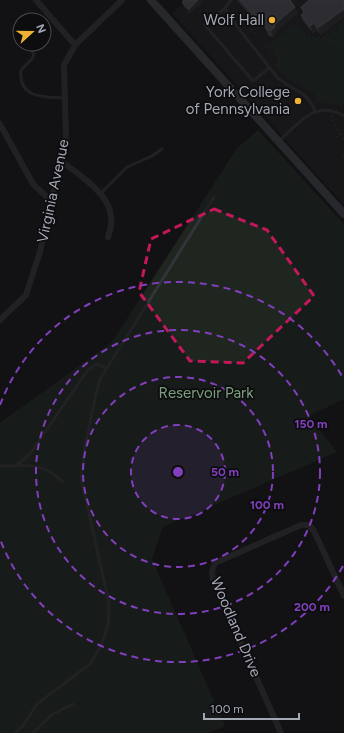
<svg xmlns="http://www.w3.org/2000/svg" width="344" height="733" font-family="Figtree,sans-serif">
  <rect width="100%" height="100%" fill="#121214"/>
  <path fill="#1e1e21" d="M186 0H344V205L172 13Z"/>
  <path fill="#1e261f" d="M341 24H344V104L320 103C316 101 316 97 313 93 301 83 282 81 275 65L280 61 269 46 292 27 300 29 306 37 323 39Z
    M258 130 344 224V399L309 416 337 452 163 527 152 559 225 726 208 733H0V423L112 342 237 148Z"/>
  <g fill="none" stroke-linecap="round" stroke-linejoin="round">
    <path stroke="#393b3f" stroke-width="1" stroke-dasharray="2 3" stroke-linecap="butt" d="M294 0 301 8
      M239 13 266 47
      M344 21 322 38 344 44
      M274 66 280 61 267 46 292 26 300 27 307 36 322 38
      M336 105V104
      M340 105H344
      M332 115V120L344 141
      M336 137 344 133
      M343 156 344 158"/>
    <path stroke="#333439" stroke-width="3" d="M231 0 225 8 229 16 277 77C293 92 305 88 315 111
      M225 8 205 25 253 81 269 68
      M27 44 34 54 32 59 21 70C18 99 45 97 64 98
      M279 141C299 123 315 99 344 116
      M101 193 127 167 152 156 162 149
      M17 465 30 454 87 371 96 364 107 368
      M0 466C28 466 41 461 63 482
      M15 733 23 726 37 704 90 664 101 646 108 625 109 603 81 478 85 447 96 394 100 379 107 368 214 197
      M33 733 51 715 73 704"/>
    <path stroke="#333439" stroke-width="6" d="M36 0 75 45
      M0 124 33 184 51 201
      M60 160C85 180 123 200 108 237
      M0 320 26 295 40 252 66 139 64 65 75 45 122 0
      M281 733 213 580 212 571 215 563 301 525H309L314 531 344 596"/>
    <path stroke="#414348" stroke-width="8" d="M151 0 344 214"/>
  </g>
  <path fill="#434449" d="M237 0H290L298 13 277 30 276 34 273 37 269 36 267 33 265 27V25L262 28Z
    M344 0V17L321 35 317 30 313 33 303 21 301 15 303 13 301 7Z
    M203 1 190 13 184 6 182 2Z"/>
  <path fill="#2b2c2f" d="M198 0H203V1L190 13 189 9Z
    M295 7 298 13 277 30 276 34 273 37 271 30 275 24Z
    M344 9V17L321 35 318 28Z
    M266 16 268 22 262 28 260 21Z
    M314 23 317 30 313 33 310 26Z"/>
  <path fill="#4e4f55" stroke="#5b5d64" d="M184 0H198L189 9 182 2Z
    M240 0H290L295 7 275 24 274 28 271 30H267L265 27 266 16 260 21Z
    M309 0H344V9L318 28 314 23 310 26 301 15 305 12 301 7Z"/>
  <path d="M0 0H344V733H0ZM214 209 267 230 314 296 243 363 190 361 139 292 151 239Z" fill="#121214" fill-opacity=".55" fill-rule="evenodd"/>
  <path fill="none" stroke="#c2185b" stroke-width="3" stroke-dasharray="8 5" stroke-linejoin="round" d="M214 209 267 230 314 296 243 363 190 361 139 292 151 239Z"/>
  <circle cx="178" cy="472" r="47" fill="#813fbd" fill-opacity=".12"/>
  <g fill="none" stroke="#813fbd" stroke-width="2" stroke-dasharray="7 5">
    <circle cx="178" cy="472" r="47"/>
    <circle cx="178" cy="472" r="95"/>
    <circle cx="178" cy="472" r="142"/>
    <path d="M343 566A190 190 0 0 1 0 539M0 405A190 190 0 0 1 343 378"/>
  </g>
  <g fill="#edb231" stroke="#0d0d0f" stroke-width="1.5">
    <circle cx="272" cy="20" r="4"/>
    <circle cx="298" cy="101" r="4"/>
  </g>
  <g text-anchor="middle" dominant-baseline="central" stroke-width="3.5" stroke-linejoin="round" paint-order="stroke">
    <g font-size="15" fill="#a4a8b4" stroke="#0d0d0f" text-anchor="end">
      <text x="264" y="20">Wolf Hall</text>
      <text x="290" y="92">York College<tspan x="290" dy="17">of Pennsylvania</tspan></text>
    </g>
    <g font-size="15" fill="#a4a8b4" stroke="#0d0d0f">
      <text transform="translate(53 191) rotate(-78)">Virginia Avenue</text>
      <text transform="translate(236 627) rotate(67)">Woodland Drive</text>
    </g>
    <g font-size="15" fill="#7b9f7e" stroke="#0d0d0f">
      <text x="206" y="393">Reservoir Park</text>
    </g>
  </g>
  <circle cx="178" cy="472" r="6" fill="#813fbd" stroke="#0d0d0f" stroke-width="2"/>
  <g font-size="12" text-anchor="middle" font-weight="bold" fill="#813fbd" stroke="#0d0d0f" stroke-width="3.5" stroke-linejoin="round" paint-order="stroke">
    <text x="311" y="428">150 m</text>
    <text x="225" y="476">50 m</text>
    <text x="267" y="509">100 m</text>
    <text x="312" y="611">200 m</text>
  </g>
  <g transform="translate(32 32) rotate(69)"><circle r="19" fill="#0d0d0f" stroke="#494b51"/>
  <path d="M0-3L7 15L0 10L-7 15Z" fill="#edb231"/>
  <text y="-6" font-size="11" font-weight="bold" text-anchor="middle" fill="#a4a8b4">N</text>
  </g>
  <path d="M204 713v6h95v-6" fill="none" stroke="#a4a8b4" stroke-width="2"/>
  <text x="210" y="713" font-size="12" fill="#a4a8b4" stroke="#0d0d0f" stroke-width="3" paint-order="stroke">100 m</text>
</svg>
